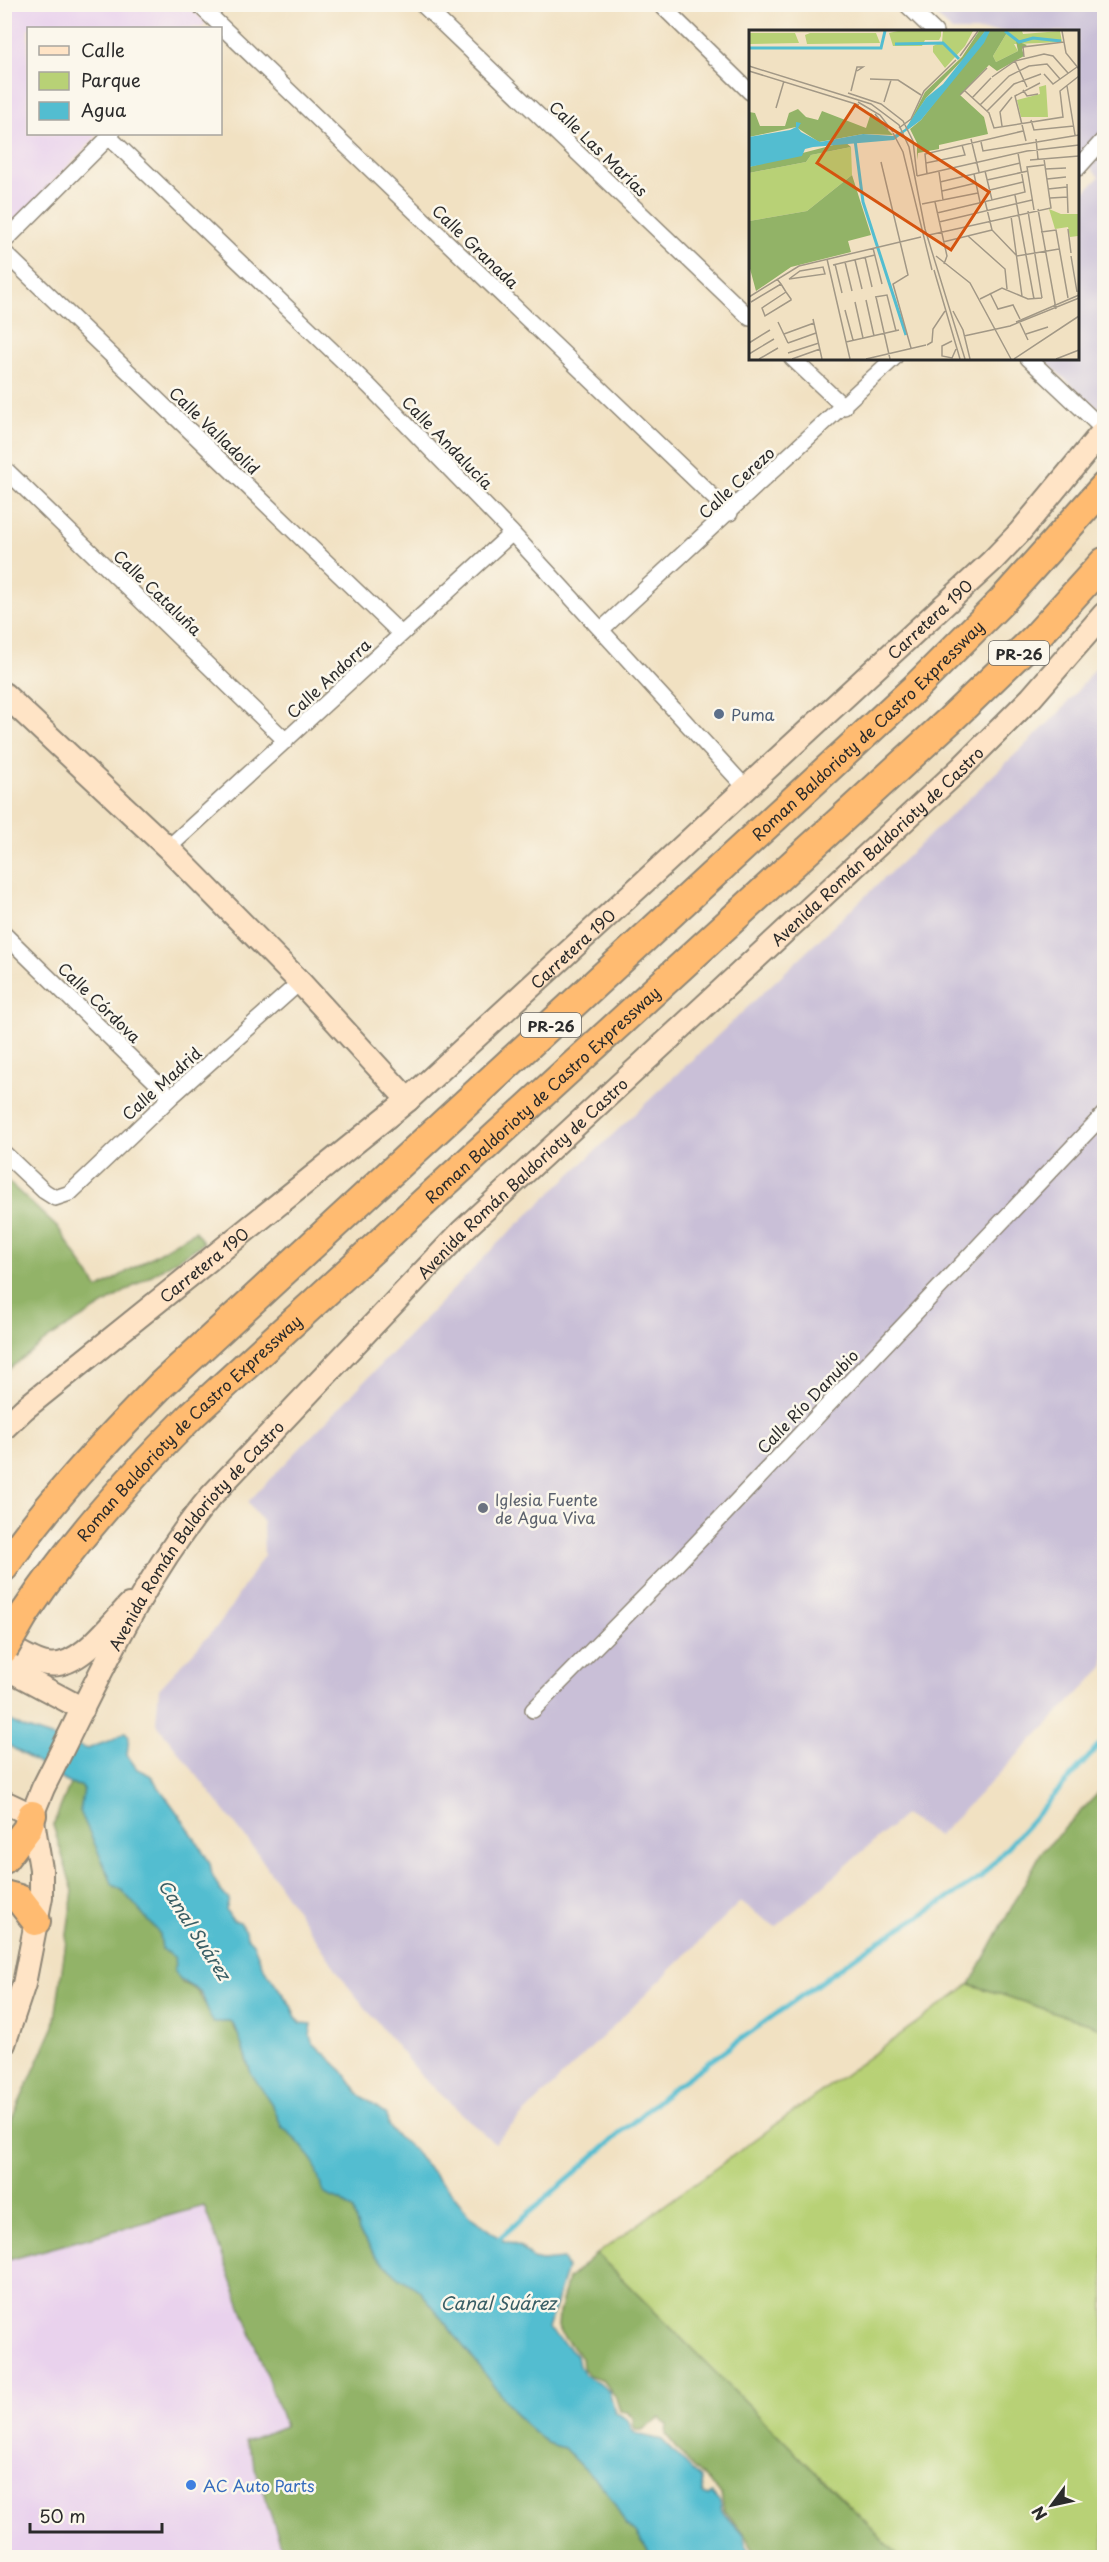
<svg xmlns="http://www.w3.org/2000/svg" width="1109" height="2562" font-family="'Playpen Sans',sans-serif">
  <rect width="100%" height="100%" fill="#fbf7ec"/>
  <filter id="ink" filterUnits="userSpaceOnUse"><feTurbulence type="fractalNoise" baseFrequency=".0167" numOctaves="2"/><feDisplacementMap in="SourceGraphic" scale="12" xChannelSelector="R" yChannelSelector="G"/><feConvolveMatrix kernelMatrix="1 2 1 2 8 2 1 2 1" color-interpolation-filters="sRGB"/></filter>
  <filter id="wash" filterUnits="userSpaceOnUse"><feTurbulence type="fractalNoise" baseFrequency=".008" numOctaves="4" result="noise"/><feDisplacementMap in="SourceGraphic" scale="24" xChannelSelector="R" yChannelSelector="G"/><feGaussianBlur stdDeviation="1.35" result="paint"/><feColorMatrix in="noise" values="0 0 0 0 0 0 0 0 0 0 0 0 0 0 0 0 0 1.4 0 .05"/><feComposite in="paint" operator="in"/></filter>
  <g filter="url(#wash)">
    <rect width="100%" height="100%" fill="#f1e1c2"/>
    <path fill="#e9d2ed" d="M5 5H187L206 23 201 28H28V134H99L5 232Z
      M204 2206 285 2426 246 2442 285 2557 5 2558V2261Z"/>
    <path fill="#c9bfd7" d="M925 5H1104V400L1098 408 1042 359 1078 358V199L1099 177 1078 155V32L952 31Z
      M1104 658V1667L938 1836 904 1815 776 1927 740 1902 494 2143 420 2075 347 1985 256 1851 156 1723 159 1689 221 1622 264 1555 263 1523 248 1502 498 1243 1058 714Z"/>
    <path fill="#b8d176" stroke="#727e50" stroke-width="1.5" d="M970 1984 1104 2029V2557H900L597 2254Z"/>
    <path fill="#92b367" stroke="#5e6f49" stroke-width="1.5" d="M4 1178 59 1229 98 1289 195 1231 204 1243 49 1338 5 1372Z
      M70 1784 81 1786 84 1790 80 1811 113 1885 122 1890 155 1928 160 1934 162 1949 174 1956 182 1983C203 1988 203 2006 214 2022H231L239 2036 248 2066 273 2106 282 2127 294 2137 313 2160 327 2195 341 2201 353 2211 359 2232 376 2256 398 2276 420 2291 522 2421 547 2443 564 2448 606 2490 625 2523 636 2533 652 2557H285L246 2441 285 2426 204 2206 5 2261V2134L54 2026 73 1891 53 1825Z
      M1104 1787V2029L970 1984 1041 1853Z
      M596 2254H597L900 2557 757 2556 744 2534 724 2511 721 2494 688 2462 666 2435 667 2424 660 2418 642 2430H636L633 2425 634 2418 627 2412 620 2411 616 2398 601 2379 588 2375 583 2369 582 2358 563 2336 558 2326 559 2313 568 2279Z"/>
    <path fill="#53bdd0" stroke="#3f747e" stroke-width="1.5" d="M5 1718 24 1728 88 1749C101 1743 114 1741 125 1732L129 1736 127 1755 137 1769 150 1775 187 1826 210 1863 212 1875 220 1890 229 1900 226 1910 232 1920 240 1922 246 1931 247 1937 253 1943 262 1965 291 2006 296 2017 301 2023 312 2024 310 2036 312 2042 343 2071 359 2094 387 2115 388 2125 397 2137 414 2149 419 2158 453 2194 471 2217 502 2240 521 2247 532 2259 542 2261 563 2259 567 2268 548 2328 577 2356 579 2366 584 2375 598 2382 609 2392 615 2412 628 2420 632 2430 636 2434 662 2440 700 2478 703 2494 708 2496 712 2493 720 2502 722 2512 743 2535 746 2545 754 2557H652L636 2533 625 2523 606 2490 564 2448 547 2443 522 2421 420 2291 398 2276 376 2256 359 2232 353 2211 341 2201 327 2195 322 2189 313 2160 294 2137 282 2127 273 2106 251 2073 236 2028 231 2022H214C206 2013 207 2004 202 1995 193 1982 181 1986 174 1970L176 1964 174 1957 162 1949 160 1934 155 1928 122 1890 113 1885 80 1811 84 1790 81 1786 70 1784 5 1743Z"/>
    <g fill="none" stroke-linecap="round" stroke-linejoin="round">
      <path stroke="#53bdd0" stroke-width="5" d="M495 2242 670 2090 865 1950 979 1879 1104 1740"/>
    </g>
  </g>
  <g filter="url(#ink)">
    <g fill="none" stroke-linecap="round" stroke-linejoin="round">
      <g stroke="#8e8676" stroke-width="18">
        <path id="street" d="M198 4 730 513
          M422 4 750 318
          M660 4 750 92
          M906 4 935 32
          M109 137 369 386 512 533 745 787
          M1078 168 1104 139
          M4 242 112 134
          M4 252 401 634
          M792 358 844 407
          M1028 358 1104 430
          M4 468 286 741
          M601 630 894 358
          M168 848 512 533
          M4 934 171 1097
          M4 1153 44 1191 55 1198 70 1193 171 1097 300 982
          M533 1710 677 1564 1104 1114"/>
      </g>
      <g stroke="#8e8676" stroke-width="26">
        <g id="secondary">
          <path d="M4 694 168 848 300 982 408 1100"/>
          <path id="s1" d="M4 1428 24 1409 408 1100 992 561 1019 533 1104 430"/>
          <path d="M4 1644C18 1651 33 1662 47 1664 78 1670 110 1625 129 1605"/>
          <path d="M4 1667 83 1709"/>
          <path d="M4 1802 32 1815"/>
          <path id="s2" d="M32 1815 43 1788C94 1688 139 1582 211 1496L462 1231 962 767 1031 698 1104 614"/>
          <path d="M4 2044 24 1984 41 1897V1869L32 1815"/>
        </g>
      </g>
      <g stroke="#8e8676" stroke-width="32">
        <g id="highway">
          <path id="s3" d="M4 1567C50 1500 105 1442 161 1385L915 688 1002 601 1104 487"/>
          <path id="s4" d="M25 1613C73 1541 131 1476 192 1415L950 720 1036 637 1104 562"/>
          <path d="M4 1859 27 1829 32 1815"/>
          <path d="M4 1895 19 1899 36 1921"/>
        </g>
      </g>
      <use href="#street" stroke="#fff" stroke-width="15"/>
      <use href="#secondary" stroke="#ffe4c6" stroke-width="22"/>
      <use href="#highway" stroke="#ffbb71" stroke-width="28"/>
      <g stroke="#8e8676" stroke-width="32" stroke-linecap="butt">
        <path id="highway-bridge" d="M4 1649 25 1613"/>
      </g>
      <use href="#highway-bridge" stroke="#ffbb71" stroke-width="28"/>
    </g>
  </g>
  <circle fill="#5c6f8a" stroke="#fbf7ec" stroke-width="2" cx="719" cy="714" r="6"/>
  <circle fill="#6b7280" stroke="#fbf7ec" stroke-width="2" cx="483" cy="1508" r="6"/>
  <circle fill="#3f7fe0" stroke="#fbf7ec" stroke-width="2" cx="191" cy="2485" r="6"/>
  <g text-anchor="middle" dominant-baseline="central" stroke-width="5" stroke-linejoin="round" paint-order="stroke">
    <g fill="#fbf7ec" stroke="#696865" stroke-width="1.5">
      <rect x="989" y="641" width="60" height="24" rx="4.5"/>
      <rect x="521" y="1013" width="60" height="24" rx="4.5"/>
    </g>
    <g font-size="15" font-weight="bold" fill="#2b2b2b">
      <text x="1019" y="653">PR-26</text>
      <text x="551" y="1025">PR-26</text>
    </g>
    <g font-size="16" fill="#2b2b2b" stroke="#fbf7ec">
      <text transform="translate(599 148) rotate(44)">Calle Las Marías</text>
      <text transform="translate(476 246) rotate(44)">Calle Granada</text>
      <text transform="translate(215 430) rotate(44)">Calle Valladolid</text>
      <text transform="translate(448 442) rotate(46)">Calle Andalucía</text>
      <text transform="translate(736 482) rotate(-43)">Calle Cerezo</text>
      <text transform="translate(158 592) rotate(44)">Calle Cataluña</text>
      <text stroke="none"><textPath href="#s1" startOffset="1230">Carretera 190</textPath></text>
      <text transform="translate(328 678) rotate(-43)">Calle Andorra</text>
      <text stroke="none"><textPath href="#s3" startOffset="1204">Roman Baldorioty de Castro Expressway</textPath></text>
      <text stroke="none"><textPath href="#s2" startOffset="1298">Avenida Román Baldorioty de Castro</textPath></text>
      <text stroke="none"><textPath href="#s1" startOffset="744">Carretera 190</textPath></text>
      <text transform="translate(100 1002) rotate(44)">Calle Córdova</text>
      <text transform="translate(161 1083) rotate(-42)">Calle Madrid</text>
      <text stroke="none"><textPath href="#s4" startOffset="734">Roman Baldorioty de Castro Expressway</textPath></text>
      <text stroke="none"><textPath href="#s2" startOffset="812">Avenida Román Baldorioty de Castro</textPath></text>
      <text stroke="none"><textPath href="#s1" startOffset="258">Carretera 190</textPath></text>
      <text transform="translate(807 1401) rotate(-46)">Calle Río Danubio</text>
      <text stroke="none"><textPath href="#s4" startOffset="248">Roman Baldorioty de Castro Expressway</textPath></text>
      <text stroke="none"><textPath href="#s2" startOffset="326">Avenida Román Baldorioty de Castro</textPath></text>
    </g>
    <g font-size="16" fill="#4e5e75" stroke="#fbf7ec" text-anchor="start">
      <text x="731" y="714">Puma</text>
    </g>
    <g font-size="16" fill="#5b616d" stroke="#fbf7ec" text-anchor="start">
      <text x="495" y="1499">Iglesia Fuente<tspan x="495" dy="18">de Agua Viva</tspan></text>
    </g>
    <g font-size="16" fill="#366cbe" stroke="#fbf7ec" text-anchor="start">
      <text x="203" y="2485">AC Auto Parts</text>
    </g>
    <g font-size="18" font-style="italic" fill="#395e65" stroke="#fbf7ec">
      <text transform="translate(195 1929) rotate(57)">Canal Suárez</text>
      <text x="498" y="2302">Canal Suárez</text>
    </g>
  </g>
  <g transform="translate(749 30)">
    <rect width="330" height="330" fill="#f1e1c2"/>
    <path d="M149 1H192V6L190 10H176L173 16H144L140 3ZM194 1H224L216 16 196 38 184 22V16L193 12ZM259 1H273L274 4 311 1 313 12 265 14 269 21 247 32 244 26ZM0 3H46L50 13 0 14ZM61 3H127L131 13 58 14 56 5ZM297 55 299 87H272L268 70 291 64 290 57ZM102 117 103 145 58 181 0 191V143L57 132 62 125ZM300 179 312 184H330L329 206 321 207 319 197 306 199Z" fill="#b8d176"/>
    <path d="M230 1H236L224 19 177 68 159 96 176 62 213 27ZM241 1H259L244 26 247 32 269 21 267 11 278 15 273 19 275 26 248 41 240 35 211 65 235 87 239 104 190 115V119L169 123 168 130V113L161 99 172 90ZM49 79 57 87 69 90 73 81 117 98 122 83 144 105 114 104 70 112 47 97 0 107V82L6 83 11 96H36L40 83ZM96 112 102 117 62 125 57 132 0 143V137ZM103 145 122 205 99 211 102 222 42 237 7 261 0 235V191L58 181Z" fill="#92b367"/>
    <path d="M236 1H241L235 13 172 90 145 110 64 117 56 119 53 126 0 137V107L41 100 47 97V92L52 93 49 98 52 102 71 112 114 104 144 106 156 99 177 68 194 54Z" fill="#53bdd0"/>
    <path fill="none" stroke="#53bdd0" stroke-width="3" d="M256 1 270 12 284 8 312 11M146 14 194 13 210 29M0 18H132L136 1M106 110 114 172 157 305"/>
    <path fill="none" stroke="#a29886" stroke-width="1.5" d="M313 1 317 23 330 39M211 26 229 1M275 27 274 17 315 12M266 31 278 57M0 36 122 74 150 95 160 117 176 199 216 329M0 41 110 75M295 44 304 54 328 37M243 47 266 31 295 24 304 26 319 43M121 49 149 50 172 65M318 56 326 105M274 60 278 66 289 64M102 61 108 37H114L108 41M216 61 240 83 245 98 314 87 311 61 330 46M99 63 132 74 154 91 164 111 168 146M211 65 238 38M223 68 242 48M109 72 131 85 144 102M135 72 142 50M231 75 260 46 280 36 298 34 311 49M27 78 35 51M238 81 265 54 292 44M126 84 139 100M282 90 285 100 325 96M253 96 251 82 263 67M150 98 162 89 175 61 207 30M144 103 154 122 183 240M222 109 230 142M287 109 289 129M277 111 266 66 291 53M232 112 234 121 330 105M281 130 330 126M132 132 159 245 144 254 162 318M177 133 216 125 213 115M296 139 317 138M236 141 243 170M190 142 194 170M178 144 176 124 274 101M225 144 231 172M168 146 278 121 330 115M298 149 317 147M238 150 279 141M191 152 271 133M318 154 319 183M299 159 318 157M241 160 274 152M193 161 227 153M266 165 285 269M301 168 319 167M236 171 243 200 268 226 310 219M186 172 198 226 195 234M173 174 229 163M289 179 307 279M285 180 278 137 295 135M279 181 293 268M188 183 276 162 269 123M262 186 273 266M190 192 283 170M319 199 322 223M292 202 307 200 319 268M180 205 302 178 295 129M219 206 256 239 258 259M194 212 243 200M124 218 133 254M187 226 221 253 262 329M322 226 328 262M116 227 123 257M78 229 101 329M106 230 113 259M96 232 103 261M86 234 93 263M84 235 126 225M74 237 76 244 40 249 51 241ZM185 240 211 329M28 249 32 254 37 262 42 269V270L16 286 13 278 37 262M241 263 249 279 264 275 271 289M0 267 50 236 172 207M126 267 138 265 147 301M127 267 141 329M231 269 253 258 279 269 293 268M117 270 125 306M2 272 32 254M106 272 114 308M96 280 104 310M204 281 214 300 221 329M64 289 73 329M29 292 39 313M267 292 330 265M271 293 279 310M35 304 65 293M277 304 299 297M215 306 261 296 330 268M203 311 193 316V326L203 328 207 319M97 312 150 300M0 313 21 300M39 313 67 303M178 315 183 312 184 299 196 281M39 323 70 313M0 324 25 309M10 329 29 318M43 329 71 319M117 329 177 315M265 329 330 286M307 329 330 320"/>
    <path fill="#d5540f" fill-opacity="0.15" stroke="#d5540f" stroke-width="3" d="M106 75 240 162 202 220 68 133Z"/>
    <rect width="330" height="330" fill="none" stroke="#2b2b2b" stroke-width="3"/>
  </g>
  <rect width="1109" height="2562" fill="none" stroke="#fbf7ec" stroke-width="24"/>
  <rect x="27" y="27" width="195" height="108" fill="#fbf7ec" stroke="#a8a59f" stroke-width="1.5"/>
  <rect x="39" y="46" width="30" height="9" fill="#ffe4c6" stroke="#a8a59f" stroke-width="1.5"/>
  <text x="81" y="57" font-size="18" fill="#2b2b2b">Calle</text>
  <rect x="39" y="72" width="30" height="18" fill="#b8d176" stroke="#a8a59f" stroke-width="1.5"/>
  <text x="81" y="87" font-size="18" fill="#2b2b2b">Parque</text>
  <rect x="39" y="102" width="30" height="18" fill="#53bdd0" stroke="#a8a59f" stroke-width="1.5"/>
  <text x="81" y="117" font-size="18" fill="#2b2b2b">Agua</text>
  <g transform="translate(1052 2505) rotate(237)" stroke="#fbf7ec" stroke-width="4.5" paint-order="stroke">
  <path d="M0-4.5L10 22L0 15L-10 22Z" fill="#2b2b2b"/>
  <text y="-9" font-size="16" font-weight="bold" text-anchor="middle" fill="#2b2b2b">N</text>
  </g>
  <path d="M30 2523v9h132v-9" fill="none" stroke="#2b2b2b" stroke-width="3"/>
  <text x="39" y="2523" font-size="18" fill="#2b2b2b" stroke="#fbf7ec" stroke-width="4.5" paint-order="stroke">50 m</text>
</svg>
